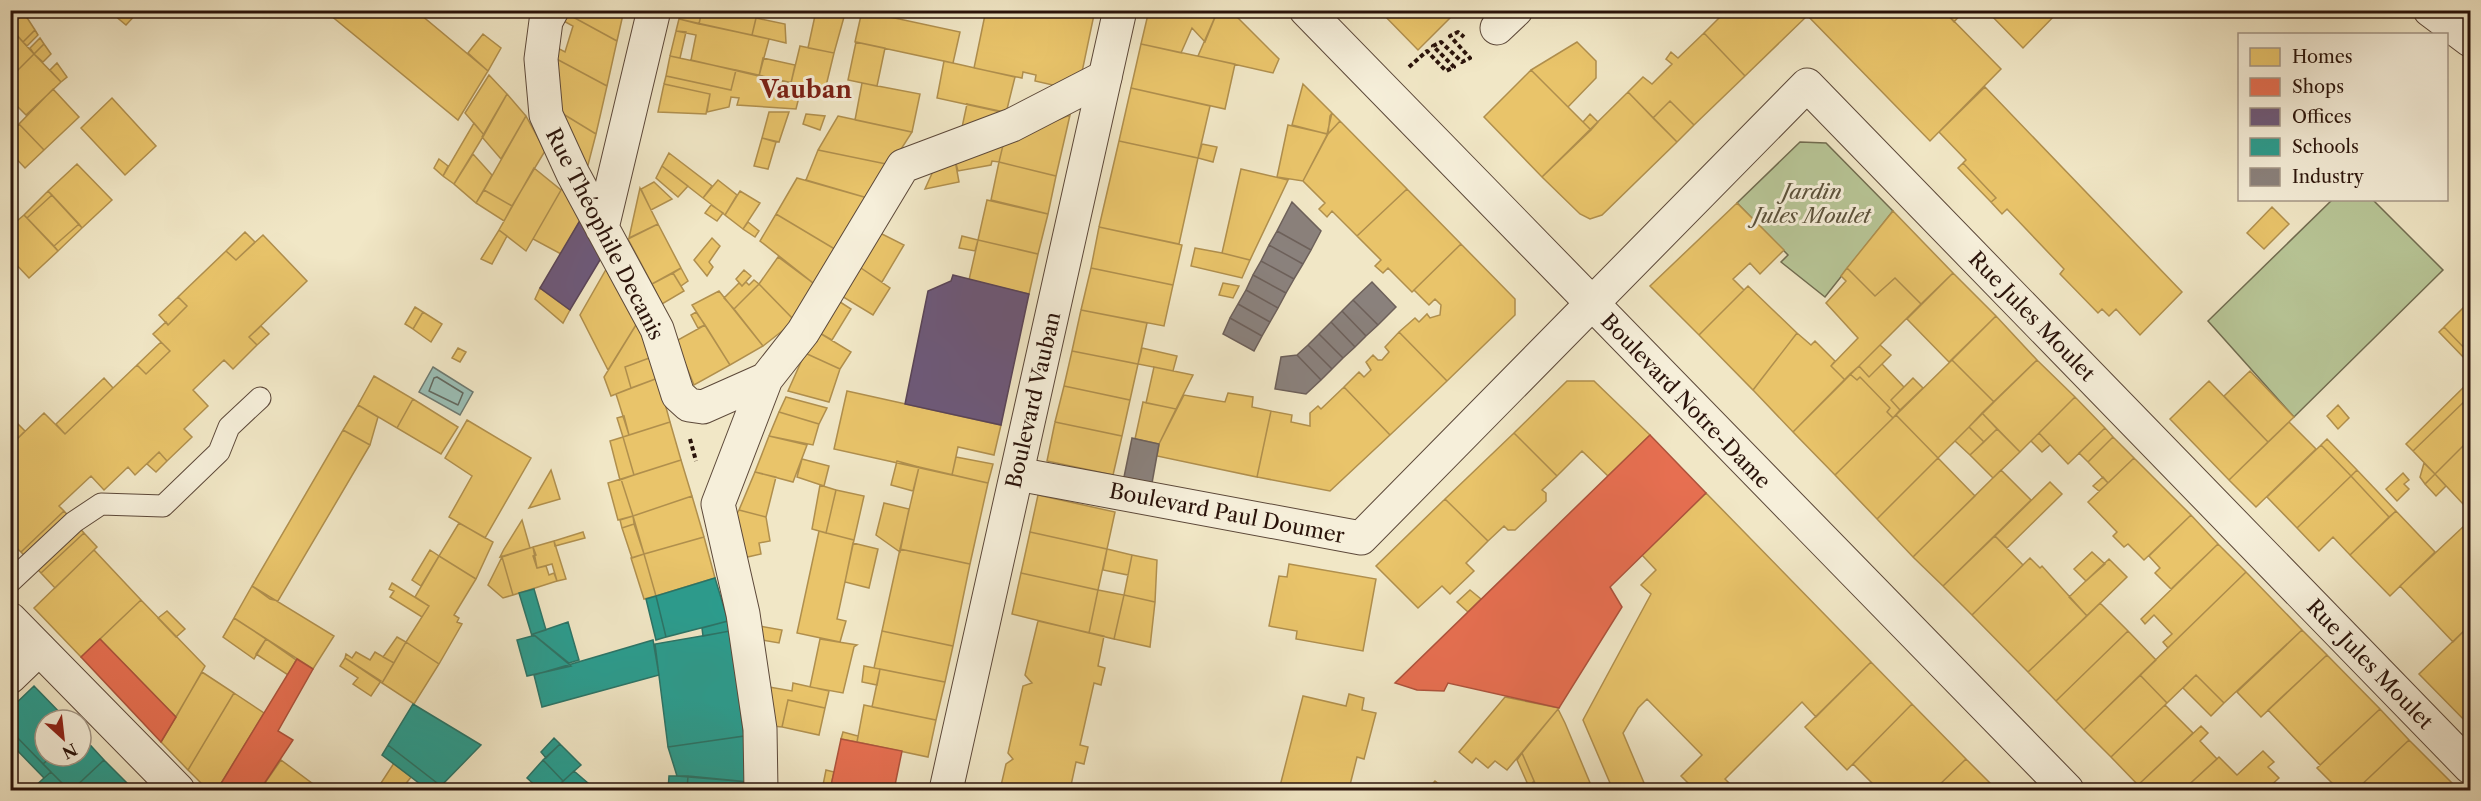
<svg xmlns="http://www.w3.org/2000/svg" width="2481" height="801" font-family="'Libre Caslon Text',serif">
  <rect width="100%" height="100%" fill="#f1e7c6"/>
  <filter id="stains"><feTurbulence type="fractalNoise" baseFrequency=".00333" numOctaves="4"/><feColorMatrix values="0 0 0 0 .2 0 0 0 0 .09 0 0 0 0 .02 0 0 0 .5 -.17"/></filter>
  <radialGradient id="worn" r=".72"><stop offset=".6" stop-color="#630" stop-opacity="0"/><stop offset="1" stop-color="#630" stop-opacity=".3"/></radialGradient>
  <path fill="#b8c697" stroke="#716c50" stroke-width="1.5" d="M1800 142 1826 143 1893 211 1825 297 1781 262 1788 255 1737 203Z
    M2332 200H2373L2443 270 2294 417 2208 321Z"/>
  <path fill="#9bbfb6" stroke="#6e7a71" stroke-width="1.5" d="M433 367 473 392 460 415 419 392Z"/>
  <path fill="#e9c46a" stroke="#b08f4d" stroke-width="1.5" d="M10 10H22L24 13 10 27Z
    M108 10H140L126 25Z
    M324 10H415L488 71 458 120Z
    M624 10 617 41 562 11 563 10Z
    M681 10H702L699 24 679 19Z
    M702 10H758L752 35 699 24Z
    M986 10H1095L1082 72 1057 86 1035 81 1036 75 1023 72 1022 78 974 68Z
    M1149 10H1218L1205 42 1192 28 1181 53 1141 44Z
    M1218 10H1230L1279 59 1273 73 1198 56Z
    M1379 10H1458L1418 50Z
    M1727 10H1802L1807 16 1745 76 1704 33Z
    M1802 10H1943L2001 69 1930 141Z
    M1943 10H1965L1954 22Z
    M1986 10H2060L2023 48Z
    M562 11 617 41 607 86 551 56 554 46 565 52 573 26 560 19Z
    M816 11 844 17 834 53 808 48Z
    M862 11 960 32 953 63 855 42Z
    M24 13 35 30 23 42 10 27Z
    M756 18 785 24 786 43 752 35Z
    M679 19 769 39 759 76 691 60 696 35 676 31Z
    M10 28 34 54 10 78Z
    M35 30 38 35 27 46 23 42Z
    M676 31 686 32 680 58 670 56Z
    M1704 33 1745 76 1694 125 1670 101 1653 118 1628 92 1643 77 1652 84 1672 64 1666 59 1671 52 1678 58Z
    M483 34 501 48 488 71 468 53Z
    M40 38 44 44 34 54 30 48Z
    M856 42 885 48 877 86 848 80Z
    M1577 42 1596 61V78L1568 107 1531 70Z
    M44 44 51 54 43 62 34 54Z
    M1141 44 1235 64 1225 109 1131 88Z
    M800 46 834 53 825 90 791 83Z
    M34 54 61 82 26 115 10 99V78Z
    M551 56 607 86 596 134 555 109Z
    M670 56 736 70 731 90 666 76Z
    M763 58 795 65 791 83 759 76Z
    M944 61 1015 77 1006 113 937 98Z
    M57 63 67 77 61 82 50 70Z
    M736 70 802 85 796 109 737 105 739 98 731 97 729 107 707 112 710 94 664 84 666 76 731 90Z
    M1531 70 1591 130 1542 177 1484 117Z
    M489 75 507 94 484 135 465 113Z
    M862 83 920 94 912 132 855 120Z
    M664 84 710 94 706 114 658 112Z
    M1303 84 1332 113 1327 134 1292 125Z
    M1985 87 2182 292 2140 335 2116 309 2109 316 2102 309 2098 313 2060 274 2064 269 2007 209 2002 214 1991 202 1996 198 1963 163 1966 160 1939 132Z
    M1131 88 1210 106 1198 158 1119 141Z
    M53 89 79 117 44 150 19 124Z
    M1628 92 1677 142 1602 215 1590 219 1580 214 1542 177Z
    M507 94 526 116 501 159 482 137Z
    M112 98 156 146 125 175 81 128Z
    M1670 101 1694 125 1677 142 1653 118Z
    M967 104 1009 113 961 132Z
    M555 109 596 134 588 165H585Z
    M769 112H789L779 142 762 138Z
    M1332 113 1340 121 1328 134 1330 116Z
    M806 114 825 116 820 130 803 124Z
    M1590 114 1598 122 1591 130 1583 122Z
    M1070 115 1056 176 999 162 1004 141Z
    M526 116 545 151 512 206 484 190Z
    M838 116 912 132 891 165 818 150Z
    M1340 121 1407 189 1357 236 1332 211 1327 217 1319 209 1325 203 1303 181 1327 135Z
    M474 123 484 135 454 184 443 176Z
    M19 124 44 150 25 168 10 152V132Z
    M1288 125 1328 134 1303 181 1277 177Z
    M762 138 776 142 768 169 754 166Z
    M1004 141 999 162 992 161 991 165 958 171 955 160Z
    M1119 141 1198 158 1179 244 1099 227Z
    M1202 144 1217 147 1213 162 1198 158Z
    M818 150 891 165 871 199 806 180Z
    M669 153 712 186 703 198 662 166Z
    M473 154 492 175 476 203 454 184Z
    M439 159 448 166 443 176 434 168Z
    M955 160 959 182 925 189 934 169Z
    M999 162 1056 176 1048 214 991 200Z
    M1963 163 1996 198 1991 202 1958 168Z
    M77 164 112 200 82 228 48 191Z
    M662 166 688 186 678 197 656 178Z
    M534 168 561 190 526 251 499 230Z
    M1241 169 1288 180 1250 260 1222 253Z
    M797 178 871 199 838 251 776 214Z
    M718 180 737 195 725 215 703 198Z
    M654 182 672 199 651 210 641 189Z
    M564 185 582 217 561 254 533 239Z
    M640 188 658 224 629 238Z
    M1407 189 1461 244 1412 292 1388 268 1383 273 1375 266 1381 260 1357 236Z
    M484 190 512 206 504 221 476 203Z
    M48 191 52 195 27 218 24 215Z
    M740 191 760 203 743 229 725 215Z
    M52 195 79 224 54 246 27 218Z
    M987 200 1048 214 1038 254 978 240Z
    M1737 203 1784 250 1760 274 1750 263 1733 279 1744 290 1699 335 1650 286Z
    M711 205 723 213 717 221 705 213Z
    M2272 207 2289 224 2264 249 2247 233Z
    M1893 211 1953 273 1921 304 1895 278 1875 296 1847 268Z
    M776 214 838 251 817 286 760 241Z
    M24 215 58 251 29 278 10 258V227Z
    M748 222 759 231 755 237 743 229Z
    M79 224 82 228 58 251 54 246Z
    M658 224 681 268 652 284 628 239Z
    M1099 227 1182 245 1173 285 1091 268Z
    M499 230 507 236 492 264 481 259Z
    M245 232 255 242 236 260 226 251Z
    M878 232 904 245 882 282 858 266Z
    M263 235 307 281 249 337 257 345 233 369 224 360 193 390 208 406 184 429 192 437 167 461 159 452 135 475 128 467 104 490 91 476 59 506 64 511 21 552 10 542V441L13 443 44 413 65 434 137 365 146 374 170 351 153 334 166 322 168 325 187 306 178 297 226 251 236 260Z
    M962 236 978 240 975 251 959 248Z
    M712 238 720 246 709 262 713 267 707 276 694 260Z
    M978 240 1038 254 1029 294 969 280Z
    M1461 244 1515 299V315L1447 381 1399 332 1415 318 1419 322 1427 314 1430 318 1440 315 1441 305 1435 299 1429 305 1414 290Z
    M1195 248 1222 253 1250 260 1242 278 1191 266Z
    M778 257 817 286 795 321 759 284Z
    M608 266 639 320 608 370 580 315Z
    M858 266 890 288 873 315 840 295Z
    M681 268 688 281 681 286 673 273Z
    M1091 268 1173 285 1164 326 1081 310Z
    M1847 268 1875 296 1895 278 1921 304 1845 380 1831 366 1858 338 1826 303 1846 281 1841 276Z
    M744 270 751 276 742 286 736 279Z
    M673 273 684 291 662 304 652 284Z
    M1953 273 1996 316 1949 362 1907 319Z
    M754 280 759 284 734 309 724 298 739 283 742 286 746 282 749 285Z
    M1223 283 1239 286 1233 298 1219 295Z
    M759 284 795 321 763 346 734 309Z
    M1748 286 1797 333 1753 390 1699 335Z
    M540 288 570 310 563 323 535 299Z
    M719 291 763 346 730 365 692 305Z
    M178 297 187 306 168 325 159 315Z
    M837 300 851 309 832 340 818 332Z
    M2470 301V354L2444 327Z
    M415 307 423 312 413 329 405 324Z
    M1081 310 1147 323 1138 364 1072 351Z
    M423 312 442 324 431 342 413 329Z
    M696 312 705 325 698 328 691 315Z
    M1996 316 2037 360 1994 402 1952 360Z
    M639 320 652 357 625 367 631 388 611 396 604 377Z
    M705 325 730 365 694 385 676 341Z
    M261 326 269 334 257 345 249 337Z
    M2444 327 2470 354 2468 362 2439 332Z
    M818 332 851 352 840 369 805 353Z
    M1399 332 1447 381 1390 435 1344 387 1359 372 1364 377 1371 370 1366 362 1373 355 1378 360H1382L1389 352 1385 347Z
    M1797 333 1811 345 1815 341 1835 361 1831 366 1845 380 1793 432 1753 390Z
    M161 342 170 351 146 374 137 365Z
    M1880 345 1891 355 1869 377 1859 366Z
    M458 348 466 352 460 362 452 358Z
    M1142 348 1177 356 1173 371 1138 364Z
    M1072 351 1138 364 1130 400 1064 386Z
    M805 353 840 369 829 402 788 391Z
    M652 357 658 378 631 388 625 367Z
    M1952 360 1994 402 1938 458 1896 415Z
    M2037 360 2075 397 2020 452 1982 413Z
    M1882 364 1904 387 1891 400 1900 410 1893 418 1887 412 1890 408 1860 377 1857 380 1850 374 1859 366 1869 377Z
    M1154 367 1193 375 1176 409 1146 403Z
    M2250 371 2294 417 2268 442 2224 396Z
    M1850 374 1857 380 1860 377 1890 408 1887 412 1893 418 1835 475 1793 432Z
    M374 376 413 399 397 428 358 405Z
    M104 378 113 388 65 434 56 424Z
    M658 378 670 422 629 435 616 394Z
    M1913 378 1923 388 1900 410 1891 400Z
    M1567 381H1594L1650 435 1608 476 1582 451 1557 476 1514 433Z
    M2209 381 2268 442 2229 480 2170 419Z
    M2470 381V396L2413 451 2406 444Z
    M1064 386 1130 400 1122 436 1055 422Z
    M1344 387 1390 435 1330 491 1257 477 1271 411 1292 415 1291 422 1310 426V413L1318 406 1321 409Z
    M847 391 1001 425 994 455 958 447 952 475 834 449Z
    M1228 393 1253 397 1252 407 1271 411 1257 477 1157 456 1159 444 1184 395 1225 402Z
    M2470 396V439L2435 474 2413 451Z
    M786 397 827 408 819 424 779 412Z
    M2075 397 2105 428 2068 464 2039 433Z
    M413 399 458 427 441 454 397 428Z
    M1143 402 1176 409 1159 444 1135 439Z
    M358 405 378 417 370 445 343 430Z
    M2338 405 2349 418 2338 429 2327 416Z
    M779 412 819 424 813 445 769 436Z
    M1982 413 1997 429 1984 442 1969 427Z
    M1896 415 1938 458 1877 519 1835 475Z
    M624 416 629 435 623 437 617 418Z
    M13 419 25 431 13 443 10 422Z
    M467 420 531 458 485 538 449 517 472 476 445 458Z
    M670 422 681 460 634 475 623 437Z
    M1055 422 1122 436 1113 475 1047 461Z
    M2289 422 2316 449 2256 507 2229 480Z
    M1969 427 1984 442 1970 455 1955 441Z
    M2105 428 2113 437 2088 462 2079 453Z
    M1997 429 2020 452 1993 478 1970 455Z
    M343 430 370 445 278 601 270 599 252 586Z
    M1514 433 1557 476 1542 490 1546 493V501L1515 530H1508L1504 526 1488 541 1445 499Z
    M2039 433 2050 445 2042 452 2031 441Z
    M769 436 807 445 793 482 755 472Z
    M623 437 634 475 620 480 610 441Z
    M2113 437 2134 458 2108 483 2088 462Z
    M2327 439 2357 470 2351 476 2321 445Z
    M2470 439V496L2463 504 2435 474Z
    M2321 445 2351 476 2297 528 2267 497Z
    M159 452 167 461 156 472 147 464Z
    M956 457 993 464 988 483 952 475Z
    M1938 458 1975 496 1913 557 1877 519Z
    M2134 458 2191 515 2144 560 2128 544 2124 547 2113 536 2117 532 2088 502Z
    M802 459 829 466 824 486 797 477Z
    M681 460 692 496 633 516 621 479Z
    M897 461 919 467 913 491 891 485Z
    M2424 463 2435 474 2425 484 2420 477Z
    M919 467 988 483 970 564 900 549Z
    M551 470 560 499 529 508Z
    M2001 470 2031 500 1943 586 1913 557Z
    M2357 470 2396 511 2389 517 2351 476Z
    M755 472 776 477 766 517 739 510Z
    M2403 473 2409 480 2404 484 2409 489 2397 501 2386 489Z
    M2435 474 2446 486 2436 496 2425 484Z
    M2351 476 2389 517 2350 555 2333 537 2319 551 2297 528Z
    M2103 477 2108 483 2099 491 2093 486Z
    M621 479 633 516 618 520 608 483Z
    M2050 482 2062 494 2007 548 1995 536Z
    M820 485 836 490 826 533 812 529Z
    M836 490 864 496 854 540 826 533Z
    M1706 493 1871 662 1816 717 1802 702 1725 779 1736 790H1695L1681 776 1702 755 1647 699 1638 708 1623 733 1647 790H1613L1583 720 1651 594 1641 585 1656 570 1642 555Z
    M1038 495 1115 512 1107 549 1030 532Z
    M692 496 704 537 644 554 633 516Z
    M1445 499 1488 541 1466 563 1474 571 1450 594 1442 586 1418 608 1376 566Z
    M884 503 909 509 900 552 876 535Z
    M739 510 766 517 770 541 759 543 761 554 743 558 735 517Z
    M64 511 84 533 41 573 21 552Z
    M2396 511 2435 552 2390 596 2350 555Z
    M2191 515 2218 544 2171 589 2155 573 2160 568 2149 556Z
    M633 516 634 524 622 528 620 520Z
    M522 520 530 548 500 557 504 549Z
    M459 523 493 542 476 579 439 556Z
    M634 524 644 554 632 558 622 528Z
    M2465 525 2470 531V625L2453 642 2400 586Z
    M819 531 854 540 837 619 846 621 840 642 797 633Z
    M583 532 585 538 555 546 554 541Z
    M1030 532 1107 549 1098 590 1021 573Z
    M84 533 97 547 55 588 41 573Z
    M1995 536 2023 565 1972 615 1943 586Z
    M704 537 715 578 656 596 644 554Z
    M554 541 566 579 557 581 552 564 537 568 533 556 536 555 533 547Z
    M853 543 878 549 869 588 845 582Z
    M2218 544 2246 572 2168 648 2163 642 2172 634 2154 615 2145 624 2141 619Z
    M533 547 537 568 546 566 549 575 554 573 557 581 513 595 502 557Z
    M900 549 970 564 953 646 882 631Z
    M1107 549 1132 555 1128 575 1103 570Z
    M94 550 141 600 81 657 34 608Z
    M430 550 439 556 421 586 412 580Z
    M2092 552 2105 564 2086 581 2074 569Z
    M644 554 656 596 644 599 631 558Z
    M1132 555 1157 560 1155 602 1124 595Z
    M439 556 476 579 454 615 459 618 457 622 462 624 439 664 406 642 429 606 415 597Z
    M502 557 513 595 503 598 488 585Z
    M2030 558 2040 568 2042 566 2087 616 2028 672 1972 615Z
    M2109 559 2127 577 2087 616 2069 597Z
    M1289 564 1376 579 1363 651 1296 639 1297 631 1269 626 1279 576 1287 577Z
    M2246 572 2302 630 2224 703 2196 675 2167 703 2140 675Z
    M1021 573 1098 590 1089 633 1012 614Z
    M392 583 429 606 422 617 390 597 394 591 389 589Z
    M252 586 334 636 313 669 234 618Z
    M1098 590 1124 595 1114 639 1089 633Z
    M1470 590 1481 599 1468 612 1457 602Z
    M1124 595 1155 602 1150 647 1114 639Z
    M141 600 205 666 176 717 100 639Z
    M2100 603 2128 631 2056 701 2028 672Z
    M167 611 185 629 176 637 158 618Z
    M234 618 266 639 254 659 223 637Z
    M1038 621 1104 636 1098 666 1105 668 1101 685 1094 683 1080 745 1088 747 1084 764 1076 762 1070 790H1000L1006 764 1013 759 1008 753 1023 686 1032 683 1025 675Z
    M754 625 782 630 779 643 756 639Z
    M2470 625V726L2419 674Z
    M2302 630 2327 655 2261 717 2237 692Z
    M882 631 953 646 945 682 874 668Z
    M2128 631 2156 660 2084 730 2056 701Z
    M397 637 406 642 394 663 383 657Z
    M266 639 296 660 288 675 256 654Z
    M820 639 857 645 854 647 843 693 810 687Z
    M406 642 439 664 414 704 382 683Z
    M356 652 370 660 375 652 394 663 382 683 345 658 346 654 352 658Z
    M2327 655 2380 709 2320 765 2268 710Z
    M345 658 381 681 371 696 353 684 358 678 340 666Z
    M1871 662 1912 704 1847 770 1805 727Z
    M864 666 880 669 877 685 862 682Z
    M880 669 945 682 936 720 872 707Z
    M202 672 234 693 188 770 161 742Z
    M2140 675 2167 703 2111 757 2084 730Z
    M2196 675 2224 703 2211 716 2183 688Z
    M793 683 829 691 825 708 788 700 782 727 772 726 763 686 792 691Z
    M234 693 264 713 217 790H208L188 770Z
    M1349 694 1364 698 1362 710 1376 713 1364 759 1357 757 1349 789 1356 790H1279L1303 696 1346 706Z
    M1505 697 1559 708 1507 770 1495 761 1488 768 1476 758 1472 763 1459 752Z
    M788 700 825 708 819 735 782 727Z
    M1912 704 1966 759 1934 790H1879L1853 764Z
    M864 705 936 720 928 757 857 742Z
    M2165 705 2193 733 2138 785 2111 757Z
    M1558 709 1565 723 1593 790H1538L1522 753Z
    M2380 709 2409 740 2356 790H2339L2317 768Z
    M2201 726 2208 733 2200 741 2217 759 2183 790H2144L2138 785Z
    M843 732 858 736 857 742 841 739Z
    M2409 740 2459 790H2356Z
    M2263 751 2274 762 2268 767 2279 778 2266 790H2183L2219 757 2237 775Z
    M1522 753 1534 781 1529 787 1517 760Z
    M1966 759 1997 790H1934Z
    M281 760 313 784 309 790H260Z
    M394 763 411 777 401 790H391L381 783Z
    M826 770 834 772 830 790H822Z
    M1435 781 1447 790H1427Z"/>
  <path fill="#e76f51" stroke="#ae533c" stroke-width="1.5" d="M1650 435 1706 493 1610 587 1622 607 1559 708 1448 683 1444 691 1417 690 1395 683Z
    M100 639 176 717 161 742 81 657Z
    M297 659 313 669 278 731 293 740 260 790H217Z
    M841 739 902 751 894 790H830Z"/>
  <path fill="#6d597a" stroke="#594458" stroke-width="1.5" d="M582 217 603 255 570 310 540 288Z
    M953 275 1029 294 1001 425 905 404 928 291 951 281Z"/>
  <path fill="#2a9d8f" stroke="#2a7467" stroke-width="1.5" d="M715 578 728 621 666 637 656 596Z
    M534 589 546 630 533 634 535 636H532L519 593Z
    M656 596 666 637 656 640 646 599Z
    M728 621 730 631 703 636 702 628Z
    M568 622 579 660 569 663 533 634Z
    M730 631 744 736 668 747 655 644Z
    M532 636H535L571 666 527 676 517 640Z
    M653 640 659 675 542 707 534 675Z
    M34 686 67 720H45V756H52L43 764 10 730V709Z
    M413 704 481 745 441 786 388 745Z
    M10 730 51 772 44 778 10 743Z
    M81 735 104 760 72 790H69L43 764 52 756H81Z
    M744 736 749 782 677 776 668 747Z
    M554 738 560 744 546 758 541 752Z
    M560 744 581 765 563 781 543 760Z
    M388 745 441 786 437 790H428L382 755Z
    M104 760 134 790H72Z
    M543 760 563 781 554 790H540L527 778Z
    M574 771 596 790H554Z
    M51 772 69 790H31L44 778Z
    M669 776H688L687 790H668Z
    M688 776 749 782 751 790H687Z"/>
  <path fill="#8a817c" stroke="#6d605a" stroke-width="1.5" d="M1292 202 1321 231 1311 250 1277 231Z
    M1277 231 1311 250 1303 264 1269 245Z
    M1269 245 1303 264 1294 279 1261 261Z
    M1261 261 1294 279 1286 293 1253 275Z
    M1253 275 1286 293 1278 308 1246 290Z
    M1372 282 1396 307 1378 325 1353 300Z
    M1246 290 1278 308 1270 322 1238 304Z
    M1353 300 1378 325 1366 336 1342 311Z
    M1238 304 1270 322 1262 336 1230 318Z
    M1342 311 1366 336 1355 347 1331 322Z
    M1230 318 1262 336 1254 351 1223 334Z
    M1331 322 1355 347 1343 358 1319 334Z
    M1319 334 1343 358 1332 369 1308 345Z
    M1308 345 1332 369 1321 380 1297 355Z
    M1297 355 1321 380 1306 394 1275 389 1281 357Z
    M1132 438 1159 444 1152 483 1124 477Z"/>
  <g fill="none" stroke-linecap="round" stroke-linejoin="round">
    <path stroke="#626960" stroke-width="1.5" d="M437 377 463 393 458 405 429 391 434 378Z"/>
    <g stroke="#5c4839" stroke-width="23">
      <path id="service" d="M10 582 74 522 101 504 163 506 219 452 229 427 260 398"/>
    </g>
    <g stroke="#5c4839" stroke-width="35">
      <path id="minor" d="M552 10 546 21 541 59 546 115 573 174 657 329 678 395 689 405 703 407 766 379 803 332 903 166 1012 125 1105 77
        M2430 10 2470 40
        M1497 28 1516 10
        M602 228 654 10
        M1017 474 1361 538 1807 85 2470 767
        M10 677 39 649
        M761 790 760 729 743 614 718 504 766 379"/>
    </g>
    <g stroke="#5c4839" stroke-width="35">
      <path id="tertiary" d="M1306 10 2067 790
        M10 619 178 790
        M946 790 1120 10"/>
    </g>
    <path stroke="#2a130a" stroke-width="4" stroke-dasharray="4.5 3" stroke-linecap="butt" d="M1409 67 1427 51 1446 71 1454 67 1433 46 1441 42 1462 62 1470 58 1450 36 1458 32 1464 37
      M690 439 696 461"/>
    <use href="#service" stroke="#f6efda" stroke-width="21"/>
    <use href="#minor" stroke="#f6efda" stroke-width="33"/>
    <use href="#tertiary" stroke="#f6efda" stroke-width="33"/>
  </g>
  <g text-anchor="middle" dominant-baseline="central" stroke-width="6" stroke-linejoin="round" paint-order="stroke">
    <g font-size="21" font-style="italic" fill="#5c523b" stroke="#f6efda">
      <text x="1812" y="191">Jardin<tspan x="1812" dy="24">Jules Moulet</tspan></text>
    </g>
    <g font-size="21" fill="#2a130a" stroke="#f6efda">
      <text transform="translate(605 234) rotate(63)">Rue Théophile Decanis</text>
      <text transform="translate(2032 316) rotate(46)">Rue Jules Moulet</text>
      <text transform="translate(1033 400) rotate(-77)">Boulevard Vauban</text>
      <text transform="translate(1686 401) rotate(46)">Boulevard Notre-Dame</text>
      <text transform="translate(1227 513) rotate(11)">Boulevard Paul Doumer</text>
      <text transform="translate(2370 664) rotate(46)">Rue Jules Moulet</text>
    </g>
    <g font-size="24" font-weight="bold" fill="#7a1f14" stroke="#f6efda">
      <text x="806" y="89">Vauban</text>
    </g>
  </g>
  <rect width="2481" height="801" fill="none" stroke="#f1e7c6" stroke-width="36"/>
  <rect x="12" y="12" width="2457" height="777" fill="none" stroke="#2a130a" stroke-width="3"/>
  <rect x="18" y="18" width="2445" height="765" fill="none" stroke="#2a130a" stroke-width="1.5"/>
  <rect x="2238" y="33" width="210" height="168" fill="#f6efda" stroke="#a49787" stroke-width="1.5"/>
  <rect x="2250" y="48" width="30" height="18" fill="#e9c46a" stroke="#a49787" stroke-width="1.5"/>
  <text x="2292" y="63" font-size="18" fill="#2a130a">Homes</text>
  <rect x="2250" y="78" width="30" height="18" fill="#e76f51" stroke="#a49787" stroke-width="1.5"/>
  <text x="2292" y="93" font-size="18" fill="#2a130a">Shops</text>
  <rect x="2250" y="108" width="30" height="18" fill="#6d597a" stroke="#a49787" stroke-width="1.5"/>
  <text x="2292" y="123" font-size="18" fill="#2a130a">Offices</text>
  <rect x="2250" y="138" width="30" height="18" fill="#2a9d8f" stroke="#a49787" stroke-width="1.5"/>
  <text x="2292" y="153" font-size="18" fill="#2a130a">Schools</text>
  <rect x="2250" y="168" width="30" height="18" fill="#8a817c" stroke="#a49787" stroke-width="1.5"/>
  <text x="2292" y="183" font-size="18" fill="#2a130a">Industry</text>
  <g transform="translate(63 738) rotate(153)"><circle r="28" fill="#f6efda" stroke="#a49787" stroke-width="1.5"/>
  <path d="M0-4.5L10 22L0 15L-10 22Z" fill="#8f2418"/>
  <text y="-9" font-size="16" font-weight="bold" text-anchor="middle" fill="#2a130a">N</text>
  </g>
  <rect width="100%" height="100%" filter="url(#stains)"/>
  <rect width="100%" height="100%" fill="url(#worn)"/>
</svg>
